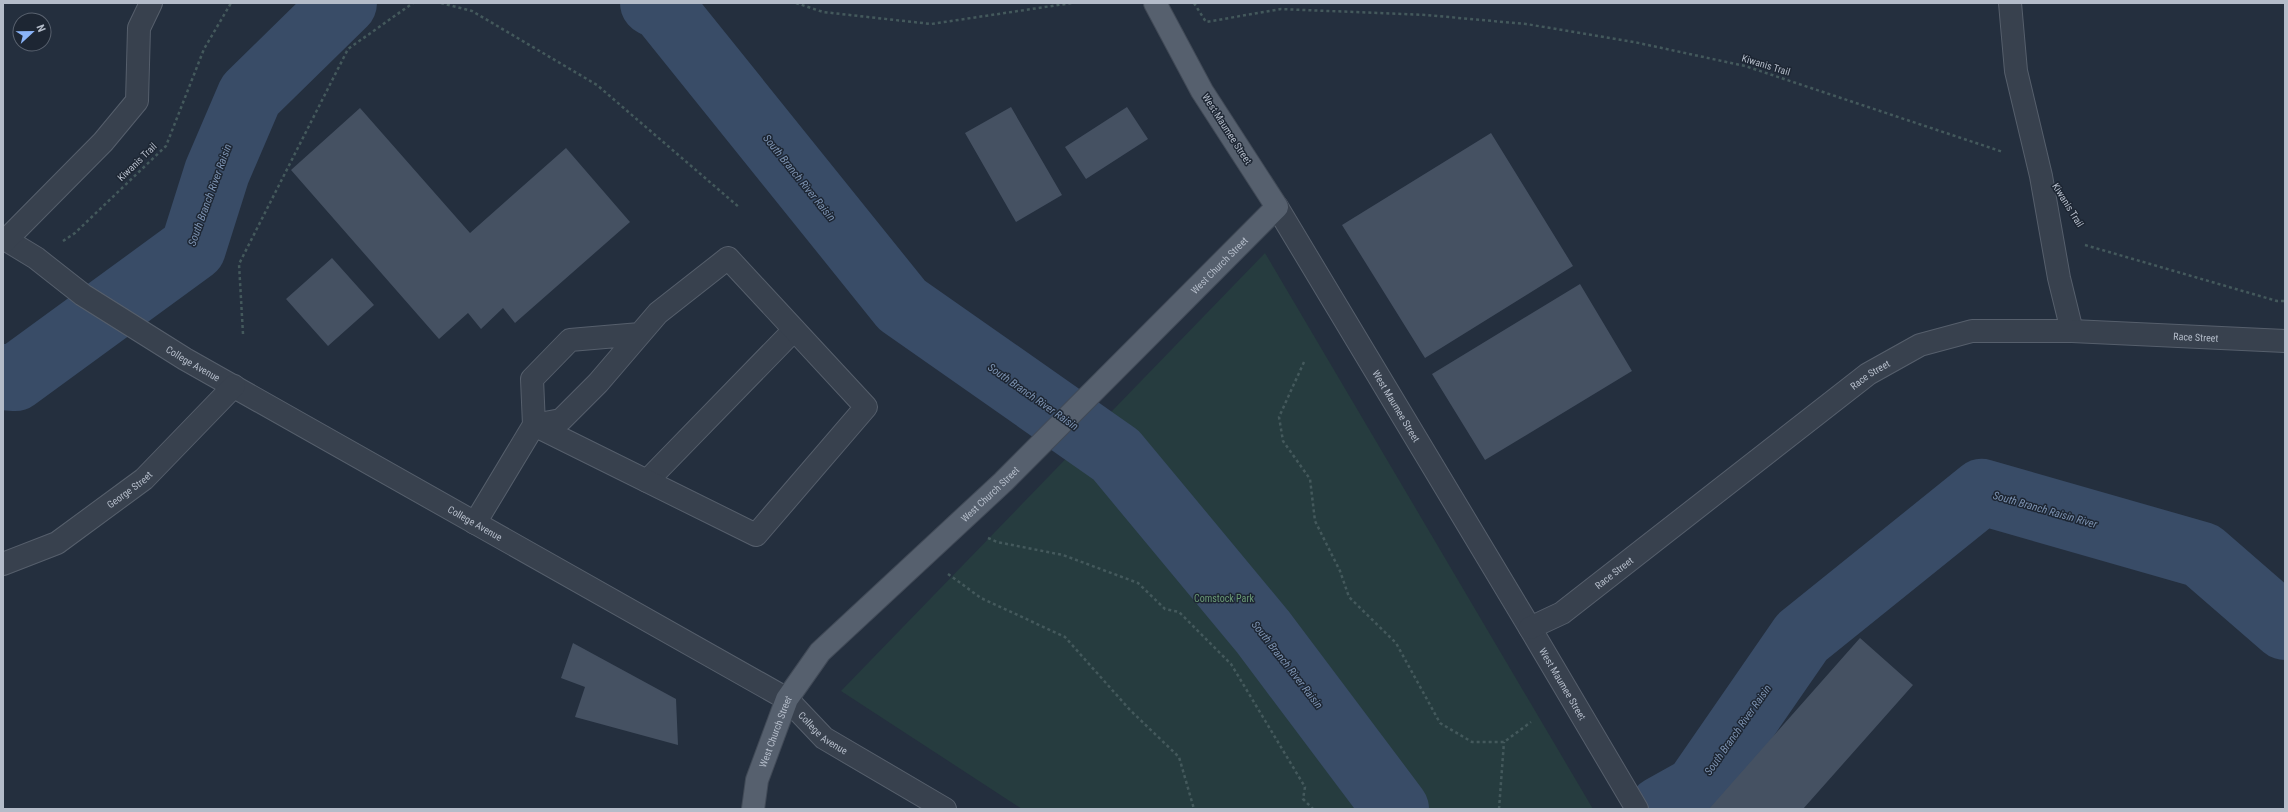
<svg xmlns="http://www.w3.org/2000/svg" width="2288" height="812" font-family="'Roboto Condensed',sans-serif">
  <rect width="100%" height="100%" fill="#242f3e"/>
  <path fill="#263c3f" d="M1265 253 1593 809H1022L841 691Z"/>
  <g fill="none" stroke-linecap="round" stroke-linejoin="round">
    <path stroke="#394c67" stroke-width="66" d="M653 3 663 8 902 305 1116 455 1263 632 1396 809
      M3 377 15 378 193 248 217 172 250 95 344 3
      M1661 809 1697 789 1802 637 1982 492 2202 555 2285 627"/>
  </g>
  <path fill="#455162" d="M1011 107 1062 195 1016 222 965 133Z
    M1127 107 1148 139 1086 179 1065 147Z
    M360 108 470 233 566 148 630 222 515 323 503 308 481 329 468 313 439 339 291 170Z
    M1491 133 1573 266 1425 358 1342 225Z
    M332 258 374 305 328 346 286 299Z
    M1580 284 1632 371 1485 460 1432 374Z
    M1860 638 1913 685 1803 809H1709Z
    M573 643 676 699 678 745 575 717 585 687 561 678Z"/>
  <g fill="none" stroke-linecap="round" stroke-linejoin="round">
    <g stroke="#565f6c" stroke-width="24">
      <g id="minor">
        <path d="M2010 3 2016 71 2041 176 2059 278 2072 331"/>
        <path id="s1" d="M1277 207 1530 628 1637 809"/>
        <path id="s2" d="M3 238 36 258 83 295 185 359 787 699 824 738 945 809"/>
        <path d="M6 240 103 142 137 101 139 28 151 3"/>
        <path d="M647 481 794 330"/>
        <path d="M475 523 534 425 561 420 598 383 658 313 728 258 866 407 756 535 534 425 532 379 570 340 640 334"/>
        <path id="s3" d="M3 564 57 543 144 479 234 386"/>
        <path id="s4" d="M1530 628 1562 613 1868 374 1920 345 1972 331H2072L2285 341"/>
      </g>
    </g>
    <g stroke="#414a57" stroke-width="24">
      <g id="major">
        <path id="s5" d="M753 809 757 780 787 699 820 652 1003 482 1277 207 1202 91 1155 3"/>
      </g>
    </g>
    <path stroke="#44595c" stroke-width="2.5" stroke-dasharray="3 3" stroke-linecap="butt" d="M441 3 472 11 597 85 740 208
      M796 3 823 12 931 24 1072 3
      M1194 3 1206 22 1281 9 1426 15 1526 24 1634 42 1745 66 2003 152
      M63 241 75 233 166 146 204 49 231 3
      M2085 245 2277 301H2285
      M243 334 239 264 348 49 413 3
      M1304 362 1279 417 1283 441 1310 479 1315 521 1340 571 1349 597 1396 643 1440 723 1472 742H1504L1531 722
      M988 538 997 542 1063 555 1138 583 1165 609 1179 612 1231 664 1305 787 1303 799 1313 809
      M948 574 981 598 1065 637 1130 710 1179 757 1194 809
      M1499 809 1504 742"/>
    <use href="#minor" stroke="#38414e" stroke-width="22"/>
    <use href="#major" stroke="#56606e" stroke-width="22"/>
  </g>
  <g text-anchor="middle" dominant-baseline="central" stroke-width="3" stroke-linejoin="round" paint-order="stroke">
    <g font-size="10" fill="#b4bcc9" stroke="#1d2633">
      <text transform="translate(1766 65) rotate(17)">Kiwanis Trail</text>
      <text transform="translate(1227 129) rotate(57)">West Maumee Street</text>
      <text transform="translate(137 162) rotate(-44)">Kiwanis Trail</text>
      <text transform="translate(2068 205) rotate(58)">Kiwanis Trail</text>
      <text stroke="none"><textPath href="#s5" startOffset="729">West Church Street</textPath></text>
      <text stroke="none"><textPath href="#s4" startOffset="761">Race Street</textPath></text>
      <text stroke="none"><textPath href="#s2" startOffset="228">College Avenue</textPath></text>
      <text stroke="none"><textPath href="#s4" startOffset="425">Race Street</textPath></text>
      <text stroke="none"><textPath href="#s1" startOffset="232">West Maumee Street</textPath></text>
      <text stroke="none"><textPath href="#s3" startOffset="148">George Street</textPath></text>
      <text stroke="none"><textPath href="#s5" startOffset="405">West Church Street</textPath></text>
      <text stroke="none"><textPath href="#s2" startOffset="552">College Avenue</textPath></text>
      <text stroke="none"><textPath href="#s4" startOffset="101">Race Street</textPath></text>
      <text stroke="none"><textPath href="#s1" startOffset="556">West Maumee Street</textPath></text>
      <text stroke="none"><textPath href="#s5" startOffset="81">West Church Street</textPath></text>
      <text stroke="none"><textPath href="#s2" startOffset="960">College Avenue</textPath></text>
    </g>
    <g font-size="10" fill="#6b9a76" stroke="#1d2633">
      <text x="1224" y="598">Comstock Park</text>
    </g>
    <g font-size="11" font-style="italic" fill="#7c92b1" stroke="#1d2633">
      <text transform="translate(799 178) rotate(51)">South Branch River Raisin</text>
      <text transform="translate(210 195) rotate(-70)">South Branch River Raisin</text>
      <text transform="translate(1033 397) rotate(35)">South Branch River Raisin</text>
      <text transform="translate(2045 510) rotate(16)">South Branch Raisin River</text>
      <text transform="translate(1287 665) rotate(52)">South Branch River Raisin</text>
      <text transform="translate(1738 730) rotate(-55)">South Branch River Raisin</text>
    </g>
  </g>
  <rect width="2288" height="812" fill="none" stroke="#b4bcc9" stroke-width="8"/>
  <g transform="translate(32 32) rotate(68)"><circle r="19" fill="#1d2633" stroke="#59626f"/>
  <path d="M0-3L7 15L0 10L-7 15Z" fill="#8ab4f8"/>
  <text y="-6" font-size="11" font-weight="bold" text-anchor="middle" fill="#b4bcc9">N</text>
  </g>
</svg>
